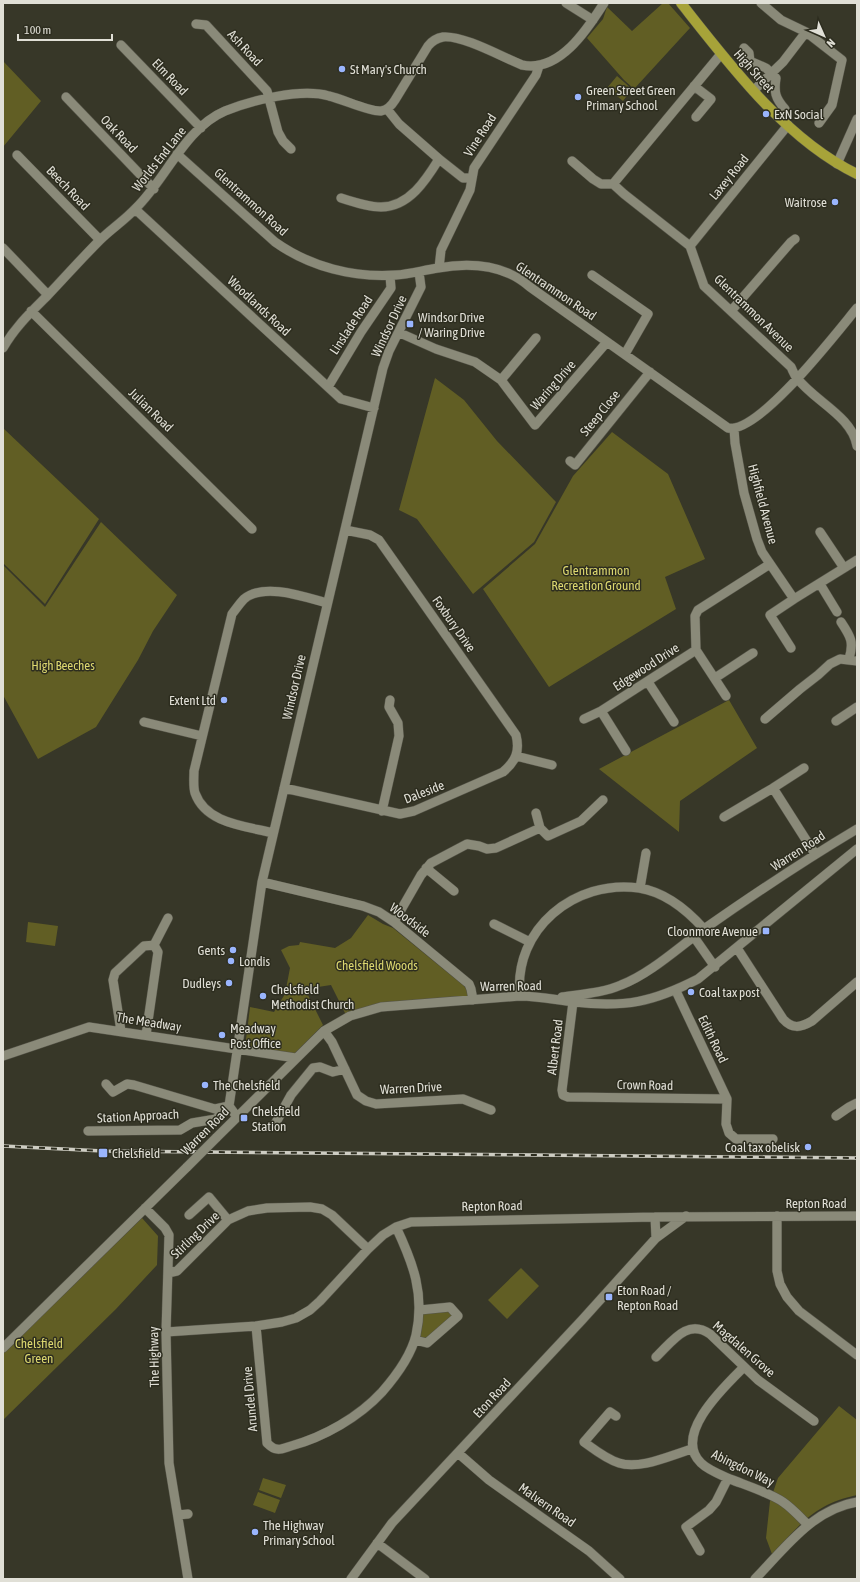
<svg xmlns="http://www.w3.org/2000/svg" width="860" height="1582" font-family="'Asap Condensed',sans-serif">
  <rect width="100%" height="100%" fill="#373728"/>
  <path fill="#615e24" d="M663 3H668L690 28 634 89 624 80 587 38 603 19 607 7 632 31Z
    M3 61 41 101 3 147Z
    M617 76 632 89 623 101 607 88Z
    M435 378 464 400 497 441 556 502 534 542 473 594 417 519 399 510Z
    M3 428 99 519 45 604 3 563Z
    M612 432 668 474 705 559 665 577 676 609 549 687 483 589 535 544 573 476Z
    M101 522 177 595 153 631 138 660 96 727 38 759 3 695V565L45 607Z
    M729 700 757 748 680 801 679 832 599 769Z
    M368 915 383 924 393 928 463 985 467 990V997L346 1015 331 985 305 989 323 1025 293 1055 245 1048 250 1007 274 1012 285 994 290 968 281 950 289 946 299 945 300 942 335 948 351 938Z
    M28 922 58 926 55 946 26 942Z
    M142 1218 158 1236 157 1265 116 1309 3 1420V1354Z
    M521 1268 539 1286 507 1319 488 1300Z
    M446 1311 454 1314 428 1340 417 1337 422 1314Z
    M839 1406 857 1420V1495C814 1504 801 1524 772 1554L766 1538 770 1501 778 1478Z
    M263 1478 286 1485 281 1498 259 1490Z
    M258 1492 280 1500 275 1513 253 1505Z"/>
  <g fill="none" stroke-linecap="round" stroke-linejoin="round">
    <g stroke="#555448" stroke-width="10">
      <path id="minor" d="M566 3 593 20
        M761 3 781 20 806 32 842 60 832 105 819 123
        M196 24 206 25 267 91 278 132 283 141 291 149
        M121 45 201 128
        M744 48 749 53 750 61 766 68 776 78C774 92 775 98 785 109
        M694 86 711 99 696 117
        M753 91 783 62 806 32
        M66 97 154 189
        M387 109 399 124 439 159 463 178H471
        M177 154 275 242C310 267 354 278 396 275 410 274 424 270 438 268 461 264 488 264 510 274 517 277 524 282 530 287L728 428C759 434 837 332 857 308
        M17 155 100 240
        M572 161 593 179 601 184H613L624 194 690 246 704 286 791 367C793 371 794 375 797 378 814 401 852 416 857 446
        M837 164 857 119
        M613 184 721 54
        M341 198C353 202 368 207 381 207 409 207 426 180 439 159
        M135 209 341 399 374 408
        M690 246 788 125
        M3 248 48 295
        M439 268 441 250 470 190 474 168 536 75 539 66
        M592 275 648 314 625 354
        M31 311 252 529
        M731 311 791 242 795 239
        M400 333 436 349 475 362 501 380 535 425 607 342
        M3 348C15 327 31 312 48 295 65 277 82 258 100 240 111 229 125 220 136 208 166 179 185 128 225 111 252 100 301 88 329 96 343 99 369 112 381 111 388 110 392 105 395 100L428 46C432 41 437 38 443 37 463 35 502 57 522 65 559 73 587 30 604 3
        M501 380 536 338
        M328 387 361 332 391 288 390 276
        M734 428 735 443 744 493 757 539 762 552 794 599 857 560
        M570 461 575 465 650 372
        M820 532 844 568
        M820 584 837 612
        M841 622C851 637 854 642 849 659
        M791 648 770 615 794 599
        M696 650 726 696
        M715 678 753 653
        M648 682 674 722
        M601 711 626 751
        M584 719 601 711 696 650 695 616 698 610 770 564
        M765 719 800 689 818 675 830 664 840 659 857 661
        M836 721 857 707
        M144 722 202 736
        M516 756 552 765
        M804 768 773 788 815 854
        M284 788 400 814 414 811 503 772C516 761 520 751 516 735L379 540 370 535 345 530
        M382 811 399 736 398 723 389 707 390 700
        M536 813 540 828 548 836 581 821 603 800
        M724 817 773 788
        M273 833C246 826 206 824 195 793 193 787 194 778 194 771L232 614C236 609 240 603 244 599 264 582 305 597 327 603
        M426 868 454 891
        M262 882 363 906 379 912 394 922 469 984 471 989 473 1000
        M640 888 646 853
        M394 922 421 875 431 863 467 844 479 846 487 849 496 848 540 828
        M494 924 530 942
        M694 937 715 967
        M154 945 168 918
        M737 948 783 1019C792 1029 800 1028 812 1021L857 982
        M676 991 727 1099 726 1124 729 1133 736 1139H773
        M520 996C513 929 575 879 639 888 665 892 687 910 704 929
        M562 997C582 994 603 993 621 985 650 974 679 947 704 929 754 894 805 860 857 829
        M573 1002 562 1090 563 1095 568 1097 727 1099
        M121 1031 113 980 115 973 144 946 154 945 158 952 146 1035
        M324 1031 332 1042 357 1095 366 1101 376 1104 463 1099 491 1110
        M3 1056 89 1027 296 1058
        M106 1084 113 1092 127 1084 134 1085 215 1109 229 1106
        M836 1116 849 1107 857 1103
        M237 1117 229 1106 262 882 383 368 389 351 421 287 419 272
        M274 1126 291 1095 313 1068 320 1067 333 1072 345 1069
        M88 1131 180 1130 192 1123 216 1119 229 1106
        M216 1138 324 1031 350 1016 381 1007 520 996C538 996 556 1000 574 1002 625 1008 653 1002 698 979L857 849
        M145 1208 165 1228 169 1235 166 1332 169 1463 188 1579
        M189 1215 209 1197 228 1220
        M777 1216V1271L780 1284 787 1297 799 1311 857 1355
        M655 1217 656 1238
        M168 1273 177 1271 228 1220 248 1211 267 1208 310 1207 322 1209 332 1215 368 1249
        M256 1326 267 1443C270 1446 273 1449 277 1449 281 1450 287 1447 291 1446 324 1437 359 1417 382 1392 396 1376 411 1356 416 1335 425 1294 413 1263 396 1227
        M166 1332 256 1326 282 1322 296 1318 310 1310 320 1301 368 1249 383 1235 396 1227 411 1222 655 1217 857 1216
        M415 1340 427 1343 458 1316 450 1307 420 1310
        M3 1348 187 1167
        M656 1357C672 1342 687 1318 710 1334L758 1380 814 1421
        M744 1367C725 1386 672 1435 701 1463 708 1470 721 1475 730 1479 745 1485 770 1493 783 1502 792 1508 800 1517 808 1525
        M616 1416 610 1412 584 1442C595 1450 606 1459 619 1463 640 1470 671 1455 692 1449
        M458 1453 489 1480 589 1551 620 1579
        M178 1515 188 1514
        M377 1543 425 1579
        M700 1551 686 1527 709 1510 716 1502 728 1478
        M351 1579 392 1523 582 1320 656 1238 686 1216
        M755 1579C785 1548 813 1509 857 1502"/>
    </g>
    <g stroke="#555448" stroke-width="11">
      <path id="major" d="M681 3C729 64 786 140 857 174"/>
    </g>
    <use href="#minor" stroke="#8a8a79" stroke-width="9"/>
    <use href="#major" stroke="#a7a339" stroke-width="10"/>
    <g stroke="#cecdc3" stroke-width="3.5">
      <path id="rail" d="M3 1146 103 1151 857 1158"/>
    </g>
    <use href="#rail" stroke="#2d2d1f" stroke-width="2" stroke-dasharray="6" stroke-linecap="butt"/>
    <g stroke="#555448" stroke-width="10" stroke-linecap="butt">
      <path id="minor-bridge" d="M187 1167 216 1138"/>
    </g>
    <use href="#minor-bridge" stroke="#8a8a79" stroke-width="9"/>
  </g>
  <g fill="#9ab5fd" stroke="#2d2d1f" stroke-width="1.5">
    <circle cx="342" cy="69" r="4"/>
    <circle cx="578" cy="97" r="4"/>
    <circle cx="766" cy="114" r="4"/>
    <circle cx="835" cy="202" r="4"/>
    <rect x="406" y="320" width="8" height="8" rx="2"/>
    <circle cx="224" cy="700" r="4"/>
    <rect x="762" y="927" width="8" height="8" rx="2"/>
    <circle cx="233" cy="950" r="4"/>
    <circle cx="231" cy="961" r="4"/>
    <circle cx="229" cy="983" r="4"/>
    <circle cx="691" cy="992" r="4"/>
    <circle cx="263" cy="996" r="4"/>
    <circle cx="222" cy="1035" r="4"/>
    <circle cx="205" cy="1085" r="4"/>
    <rect x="240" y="1114" width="8" height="8" rx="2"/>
    <circle cx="808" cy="1147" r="4"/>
    <rect x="98" y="1148" width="10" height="10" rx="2"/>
    <rect x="605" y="1293" width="8" height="8" rx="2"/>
    <circle cx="255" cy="1532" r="4"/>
  </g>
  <g text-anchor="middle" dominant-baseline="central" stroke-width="3" stroke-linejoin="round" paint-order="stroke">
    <g font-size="13" fill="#e0dfd6" stroke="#2d2d1f">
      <text transform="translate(245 48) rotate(47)">Ash Road</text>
      <text transform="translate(754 71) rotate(48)">High Street</text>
      <text transform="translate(170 77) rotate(46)">Elm Road</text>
      <text transform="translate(119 134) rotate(46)">Oak Road</text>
      <text transform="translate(480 135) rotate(-57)">Vine Road</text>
      <text transform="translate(159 159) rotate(-52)">Worlds End Lane</text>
      <text transform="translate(729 177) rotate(-51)">Laxey Road</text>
      <text transform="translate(68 188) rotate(46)">Beech Road</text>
      <text transform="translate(251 202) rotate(42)">Glentrammon Road</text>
      <text transform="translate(556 291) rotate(34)">Glentrammon Road</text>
      <text transform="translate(259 306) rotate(43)">Woodlands Road</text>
      <text transform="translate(754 313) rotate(44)">Glentrammon Avenue</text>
      <text transform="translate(351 325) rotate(-57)">Linslade Road</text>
      <text transform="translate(389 326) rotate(-65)">Windsor Drive</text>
      <text transform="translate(553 385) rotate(-49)">Waring Drive</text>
      <text transform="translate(151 410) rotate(44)">Julian Road</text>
      <text transform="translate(600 413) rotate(-51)">Steep Close</text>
      <text transform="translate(763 504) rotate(75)">Highfield Avenue</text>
      <text transform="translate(454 624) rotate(55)">Foxbury Drive</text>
      <text transform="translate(646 667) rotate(-33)">Edgewood Drive</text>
      <text transform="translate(294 687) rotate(-77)">Windsor Drive</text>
      <text transform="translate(424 792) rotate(-21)">Daleside</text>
      <text transform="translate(798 851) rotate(-33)">Warren Road</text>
      <text transform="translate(410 920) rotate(37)">Woodside</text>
      <text transform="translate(511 986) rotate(-1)">Warren Road</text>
      <text transform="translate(149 1022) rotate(9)">The Meadway</text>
      <text transform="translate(713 1039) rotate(64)">Edith Road</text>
      <text transform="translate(555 1047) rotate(-83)">Albert Road</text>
      <text transform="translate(645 1085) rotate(1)">Crown Road</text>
      <text transform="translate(411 1088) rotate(-3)">Warren Drive</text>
      <text transform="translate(138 1116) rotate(-3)">Station Approach</text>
      <text transform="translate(205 1131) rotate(-45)">Warren Road</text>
      <text x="816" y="1203">Repton Road</text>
      <text transform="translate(492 1206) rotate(-1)">Repton Road</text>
      <text transform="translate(195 1235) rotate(-44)">Stirling Drive</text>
      <text transform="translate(744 1349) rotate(41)">Magdalen Grove</text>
      <text transform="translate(154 1357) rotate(-91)">The Highway</text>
      <text transform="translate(492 1398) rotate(-47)">Eton Road</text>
      <text transform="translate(250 1399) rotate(-95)">Arundel Drive</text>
      <text transform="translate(743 1468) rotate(26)">Abingdon Way</text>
      <text transform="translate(547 1505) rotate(35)">Malvern Road</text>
    </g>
    <g font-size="13" fill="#e0dfd6" stroke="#2d2d1f" text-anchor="start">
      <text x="350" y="69">St Mary's Church</text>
      <text x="586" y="90">Green Street Green<tspan x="586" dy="15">Primary School</tspan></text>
      <text x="774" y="114">ExN Social</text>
      <text x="827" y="202" text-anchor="end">Waitrose</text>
      <text x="418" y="317">Windsor Drive<tspan x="418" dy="15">/ Waring Drive</tspan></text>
      <text x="216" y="700" text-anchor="end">Extent Ltd</text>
      <text x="758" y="931" text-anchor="end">Cloonmore Avenue</text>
      <text x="225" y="950" text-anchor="end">Gents</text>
      <text x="239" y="961">Londis</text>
      <text x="221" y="983" text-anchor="end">Dudleys</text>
      <text x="271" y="989">Chelsfield<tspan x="271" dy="15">Methodist Church</tspan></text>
      <text x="699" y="992">Coal tax post</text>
      <text x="230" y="1028">Meadway<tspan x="230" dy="15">Post Office</tspan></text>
      <text x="213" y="1085">The Chelsfield</text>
      <text x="252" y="1111">Chelsfield<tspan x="252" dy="15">Station</tspan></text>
      <text x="800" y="1147" text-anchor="end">Coal tax obelisk</text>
      <text x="112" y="1153">Chelsfield</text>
      <text x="617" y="1290">Eton Road /<tspan x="617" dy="15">Repton Road</tspan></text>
      <text x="263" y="1525">The Highway<tspan x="263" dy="15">Primary School</tspan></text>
    </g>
    <g font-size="13" fill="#dcd76f" stroke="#2d2d1f">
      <text x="596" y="570">Glentrammon<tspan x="596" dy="15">Recreation Ground</tspan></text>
      <text x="63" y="665">High Beeches</text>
      <text x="377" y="965">Chelsfield Woods</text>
      <text x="39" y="1343">Chelsfield<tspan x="39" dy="15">Green</tspan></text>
    </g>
  </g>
  <rect width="860" height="1582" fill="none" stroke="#e0dfd6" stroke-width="8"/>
  <g transform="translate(824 36) rotate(135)" stroke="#2d2d1f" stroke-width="3" paint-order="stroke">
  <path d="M0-3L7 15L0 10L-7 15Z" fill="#e0dfd6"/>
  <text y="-6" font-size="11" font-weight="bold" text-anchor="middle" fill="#e0dfd6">N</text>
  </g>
  <path d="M18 34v6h94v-6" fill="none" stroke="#e0dfd6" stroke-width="2"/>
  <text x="24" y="34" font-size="12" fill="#e0dfd6" stroke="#2d2d1f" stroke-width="3" paint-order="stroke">100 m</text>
</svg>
